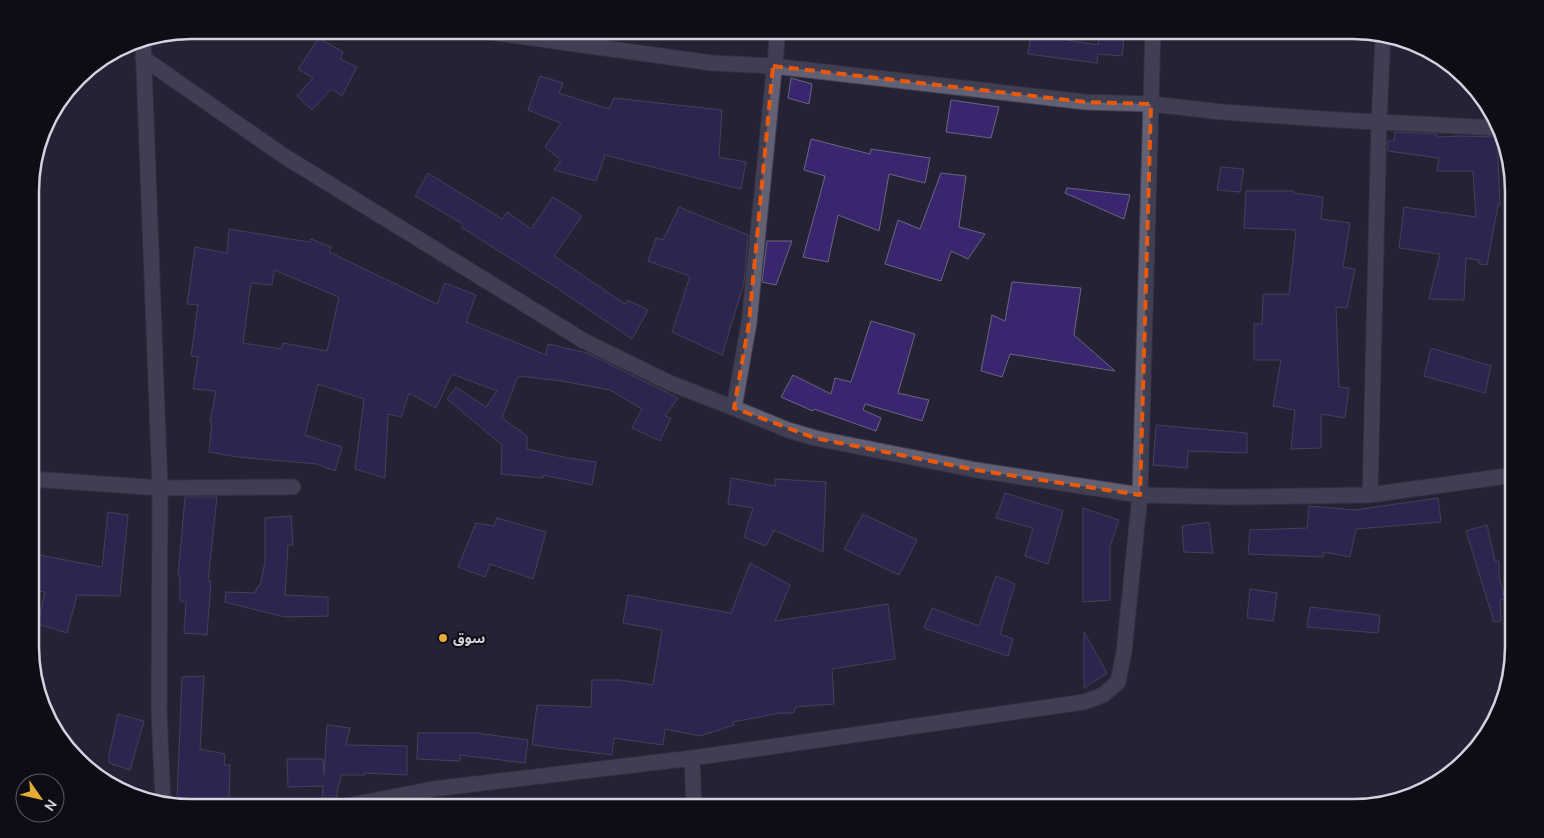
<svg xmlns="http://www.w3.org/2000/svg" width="1544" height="838" font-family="Ubuntu,'Noto Sans Arabic',sans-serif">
  <rect width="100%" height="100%" fill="#252235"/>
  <path fill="#39266f" stroke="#6a677d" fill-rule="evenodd" d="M1100 30H1125L1122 56 1098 54 1097 63 1028 54 1031 34 1098 45Z
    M319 38 343 52 340 59 357 67 342 96 331 89 312 110 297 96 313 78 298 69Z
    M540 76 563 83 559 93 609 109 614 98 722 110 719 157 746 162 741 189 605 155 596 181 554 170 561 160 545 147 561 123 528 110Z
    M791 78 812 84 809 104 788 98Z
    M951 100 999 107 991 138 946 132Z
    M1395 132 1437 134V137L1461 136 1497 137 1500 205H1498L1487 265 1479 264V260L1466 258 1464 300 1429 299 1440 254 1399 248 1404 207 1476 217 1473 171H1437L1439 158 1388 151V141H1394Z
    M811 139 870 154 871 149 930 158 925 183 889 174 879 231 838 215 828 262 803 257 825 176 804 170Z
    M1221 167 1244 169 1240 192 1217 190Z
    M428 173 502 219 507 212 531 229 553 197 582 216 554 256 625 304 627 300 648 310 632 339 557 288 461 227 463 224 415 196Z
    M941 173 966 176 959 227 985 234 968 259 951 251 941 281 885 264 898 220 920 229Z
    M1067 188 1130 195 1124 219 1065 193Z
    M1246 191H1294V193L1323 197 1321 219 1350 223 1343 267 1355 269 1347 308 1336 307 1339 387 1349 388 1345 418 1321 414V448L1291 449 1295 410 1273 406 1281 360H1254V324H1262L1263 294H1289L1296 230 1244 228Z
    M679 207 748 235 744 283 722 355 672 332 690 276 648 261 656 238 663 240Z
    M229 229 309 242 311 239 331 247 329 252 437 304 445 283 476 295 466 322 546 355 548 344 587 353 678 398 665 416 671 418 660 441 632 428 642 409 610 390 562 381 518 376 502 418 527 436V449L568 458 596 462 592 485 543 475V478L501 474 502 445 447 399 456 387 486 407 497 391 452 374 436 408 409 393 401 417 388 414 385 478 355 469 364 399 318 384 305 435 342 447 335 471 317 464 237 457 209 452 212 423 210 422 216 391 193 389 198 357 191 356 198 305 187 304 195 247 227 253ZM274 270 339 297 327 351 283 343 281 349 243 343 251 283 272 285Z
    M767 241H792L776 285 762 282Z
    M1012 282 1081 288 1074 335 1115 371 1010 354 1002 377 981 371 992 315 1005 321Z
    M871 321 915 334 898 393 929 400 922 421 865 404 863 410 881 418 876 431 814 409 813 411 781 397 793 375 831 394 835 378 851 382Z
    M1431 348 1491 366 1485 393 1424 376Z
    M1156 425 1247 433V453L1188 451 1187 468 1153 465Z
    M731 478 775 486V479L826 482 823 552 774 530 766 546 744 537 753 508 728 504Z
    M1005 493 1063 511 1048 564 1025 556 1033 528 996 518Z
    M185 497H217L208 581H211L207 635 184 633 186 602 180 601V577L178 576Z
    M1438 498 1441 522 1356 529 1350 557 1324 552 1323 557 1248 554 1250 530 1307 528 1309 506 1355 510Z
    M1083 508 1119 520 1110 547V600L1083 602Z
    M108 512 128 515 120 596 77 595 67 633 38 624 45 592 33 590 39 555 102 567Z
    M863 514 917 540 899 575 844 549Z
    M291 516 293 545H288L285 595 328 597V616L285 617 225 602 226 592 255 593 258 586H260L265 562V518Z
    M497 518 546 532 533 579 490 564 485 577 458 567 476 523 494 526Z
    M1209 522 1213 553 1184 552 1182 526Z
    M1487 525 1495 561H1499V577L1505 599 1500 600 1501 621 1494 622 1466 531Z
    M750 563 790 585 775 621 888 604 895 659 832 669 834 704 795 707 794 713H780L733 722 734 725 700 736 665 729 663 745 614 738 612 755 532 745 537 705 591 707 592 680H620L653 685 662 630 623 623 628 595 731 613Z
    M996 576 1015 584 1000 634 1013 639 1008 656 924 628 932 608 979 626Z
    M1250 589 1277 593 1273 621 1247 618Z
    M1310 607 1380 615 1378 633 1307 627Z
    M1084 632 1107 673 1084 688Z
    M204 676 200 749 225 754 224 765H230L229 800 177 799 182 677Z
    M118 714 144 721 130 770 109 763V755Z
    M327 725 350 728 346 745 407 746V775L365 773V775H341L336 798 333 799 322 798 323 786 288 787 287 759H323L324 775Z
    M418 733H477L528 740 525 763 460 755V761L417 759Z"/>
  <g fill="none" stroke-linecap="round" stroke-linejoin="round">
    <g stroke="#413f4e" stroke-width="17">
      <path id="minor" d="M475 30 712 63 773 66 1085 102 1151 104 1222 112 1340 120 1497 128
        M143 40 160 488 159 711 163 802
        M143 58 284 156 584 341 670 383 734 408 788 430 815 438 976 470 1140 495 1228 497 1370 495 1514 475
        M734 408 749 323 778 30
        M31 479 160 488 293 487
        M1370 495 1379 122 1383 37
        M692 758 694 808
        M336 808 433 789 692 758 1084 702 1103 695 1118 682 1124 652 1140 495 1153 30"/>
    </g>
    <use href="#minor" stroke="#626075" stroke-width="15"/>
  </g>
  <path d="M0 0H1544V838H0ZM773 66 1085 102 1151 104 1140 495 976 470 815 438 734 408 749 323Z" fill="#252235" fill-opacity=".55" fill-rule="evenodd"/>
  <path fill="none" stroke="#e8590c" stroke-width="4" stroke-dasharray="10 6" stroke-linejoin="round" d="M773 66 1085 102 1151 104 1140 495 976 470 815 438 734 408 749 323Z"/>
  <circle fill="#e7ac36" stroke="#0e0d15" stroke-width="2" cx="443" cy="638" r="5"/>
  <g text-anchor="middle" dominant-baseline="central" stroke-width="4" stroke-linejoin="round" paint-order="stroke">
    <g font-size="14" font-weight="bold" fill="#d3d2de" stroke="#0e0d15" text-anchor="start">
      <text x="453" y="638">سوق</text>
    </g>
  </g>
  <path d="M0 0H1544V838H0ZM191 39H1353A152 152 0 0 1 1505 191V647A152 152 0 0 1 1353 799H191A152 152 0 0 1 39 647V191A152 152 0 0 1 191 39Z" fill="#0e0d15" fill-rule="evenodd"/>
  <path fill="none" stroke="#d3d2de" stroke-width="2.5" d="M191 39H1353A152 152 0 0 1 1505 191V647A152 152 0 0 1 1353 799H191A152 152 0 0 1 39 647V191A152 152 0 0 1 191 39Z"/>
  <g transform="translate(40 798) rotate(124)"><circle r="24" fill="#0e0d15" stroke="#5d5c65"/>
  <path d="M0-4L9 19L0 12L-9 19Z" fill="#e7ac36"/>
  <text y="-8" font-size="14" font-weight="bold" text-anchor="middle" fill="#d3d2de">N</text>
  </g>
</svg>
